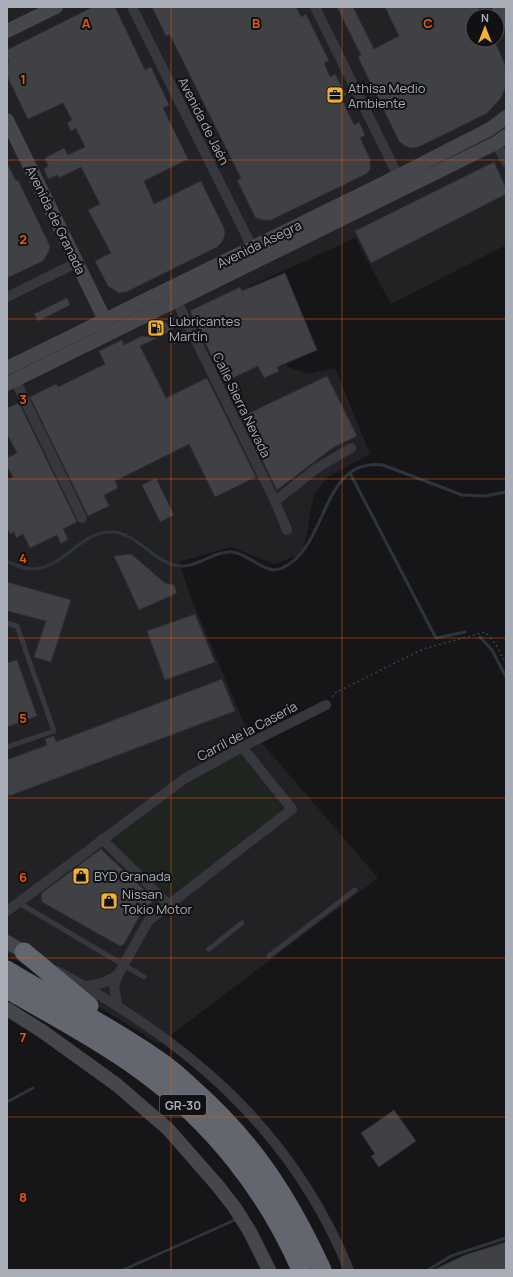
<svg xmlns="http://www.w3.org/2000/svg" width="513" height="1277" font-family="Manrope,sans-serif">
  <rect width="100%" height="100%" fill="#161618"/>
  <path fill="#222225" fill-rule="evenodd" d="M7 7H506V245L391 304 355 238 250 286 288 367 308 374 335 368 370 454 328 477 314 494 303 553 275 564 231 547 179 562 190 595 243 721 378 878 159 1044 107 1012 7 955ZM473 16H497V40H473Z"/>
  <path fill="#1e261f" d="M240 756 280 807 170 892 114 842C155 810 196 782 240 756Z"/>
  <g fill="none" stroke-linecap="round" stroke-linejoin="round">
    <path stroke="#2c353c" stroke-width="3" d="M350 473 436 638 465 632
      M7 562C15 564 25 570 33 569 66 567 79 532 111 532 134 532 148 555 168 563 193 574 209 551 232 552 249 553 265 576 282 568 329 548 320 457 383 465L462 495 485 496 506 492
      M480 637 492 650 506 677
      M7 1102 33 1088
      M123 1270 237 1219
      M428 1270 451 1256 506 1238"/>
  </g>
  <path fill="#404145" stroke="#303034" d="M93 7H115L145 70 151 67 169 105 163 108 188 159 144 181 154 204 201 181 224 228 225 235 222 242 217 247 126 292 119 293 108 286 95 261 111 253 88 210 100 204 81 167 59 178 58 175 48 179 44 169 48 166 45 158 64 148 68 155 85 147 76 128 71 131 67 123 72 120 63 103 28 119 7 76V63L9 62 7 57V50Z
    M152 7H296L301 17 306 14 329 61 324 63 330 77 335 74 346 95 341 97 354 125 359 122 365 135 360 138 370 159V170L366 174 271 220H262L255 217 237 180 241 178 216 128 170 35 166 36Z
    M337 7H353L374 49 399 36 385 7H478L482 16H473V40H494L505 64 506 86 501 98 487 113 443 135 418 147 411 148 405 146 399 141 358 57 361 55Z
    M494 162 506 188V194L371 263 355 231Z
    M7 163 16 181 18 180 50 246 49 251 43 261 7 278Z
    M285 273 317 350 277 367 279 371 264 378 258 366 224 382 190 311 240 287 242 291Z
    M67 298 70 305 38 321 34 314Z
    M166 322 171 331 158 337 154 328Z
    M142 336 157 338 140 346 166 398 207 378 256 477 215 497 189 444 115 481 118 488 104 495 109 506 88 516 30 397 56 384 58 387 105 364 99 351 122 340 124 345Z
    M327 376 357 436 334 447 277 490 241 417Z
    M19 403 77 522 63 529 68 539 61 544 57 535 30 548 23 534 16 538 14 532 10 534 7 527V480L13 477 7 466V458L17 453 7 434V408Z
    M156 478 174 515 160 522 142 485Z
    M131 554 165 583 174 585 177 593 139 610 114 556Z
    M7 582 71 600 51 662 34 657 46 621 7 611Z
    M195 614 215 662 165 680 147 631Z
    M17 660 37 716 7 727V663Z
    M222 679 235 711 9 796 7 792V760L47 745 45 739 54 736 56 742Z
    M101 849 155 900 144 908 124 944 120 946 42 902 41 898 42 893Z
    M394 1110 416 1141 379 1167 371 1156 375 1154 361 1133Z
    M506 1242V1270H433L465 1255Z"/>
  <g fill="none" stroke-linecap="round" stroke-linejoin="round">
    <path stroke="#3d3f44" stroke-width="1.5" stroke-dasharray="2 3" stroke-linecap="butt" d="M332 697 335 693 423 649 485 632 495 643 506 664"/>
    <path stroke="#37383d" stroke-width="5" d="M7 623 17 626 54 731 7 747
      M19 903 144 977
      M209 949 242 923
      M269 956 355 890"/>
    <path stroke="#37383d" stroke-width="10" d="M132 7 252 247V253
      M315 7 398 176 396 182
      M496 143 506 162
      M7 297 76 263
      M176 300 275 501 287 530
      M15 380 82 518
      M275 501 317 468 351 448
      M102 839 169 905
      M7 911 184 779 242 747 326 705
      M57 971C187 1041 292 1129 349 1270
      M87 986 103 983 118 975
      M117 1005 114 986 118 975 148 921 292 809 242 747"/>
    <path stroke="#45474d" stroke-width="14" d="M499 7 506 21
      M7 31 56 7
      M7 120 105 320 102 327
      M7 368 398 176 490 129 506 117
      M7 384 496 143 506 136
      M7 942 24 952
      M7 1009 42 1031 117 1085 168 1129 218 1186 235 1208 250 1232 269 1270"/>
    <path stroke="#63666e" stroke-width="19" d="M24 952 89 1006
      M7 970C59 1002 116 1029 165 1065 175 1072 184 1081 193 1089 253 1142 289 1198 322 1270
      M7 989C52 1015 99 1040 142 1071 212 1122 267 1191 301 1270"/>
  </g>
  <path fill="none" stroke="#e8590c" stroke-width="1" stroke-opacity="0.55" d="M171 7V1270M342 7V1270M7 160H506M7 319H506M7 479H506M7 638H506M7 798H506M7 958H506M7 1117H506"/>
  <defs>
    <g id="office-square" transform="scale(0.9)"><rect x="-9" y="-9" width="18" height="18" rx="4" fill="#f2b134" stroke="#111113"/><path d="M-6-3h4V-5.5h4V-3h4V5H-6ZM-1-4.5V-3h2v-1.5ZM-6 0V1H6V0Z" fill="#111"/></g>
    <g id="fuel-square" transform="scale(0.9)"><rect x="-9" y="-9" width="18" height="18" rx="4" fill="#f2b134" stroke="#111113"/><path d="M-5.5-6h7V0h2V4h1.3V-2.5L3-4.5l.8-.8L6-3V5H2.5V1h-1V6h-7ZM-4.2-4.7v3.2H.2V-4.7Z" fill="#111"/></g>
    <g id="shop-square" transform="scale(0.9)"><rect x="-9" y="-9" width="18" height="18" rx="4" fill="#f2b134" stroke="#111113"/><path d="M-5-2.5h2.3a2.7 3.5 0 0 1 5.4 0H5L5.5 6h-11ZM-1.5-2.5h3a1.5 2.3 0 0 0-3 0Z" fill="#111"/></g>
  </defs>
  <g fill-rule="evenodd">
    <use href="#office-square" x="335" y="95"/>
    <use href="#fuel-square" x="156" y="328"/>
    <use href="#shop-square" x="81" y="876"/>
    <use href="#shop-square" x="109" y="901"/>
  </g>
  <g text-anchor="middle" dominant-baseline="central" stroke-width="4" stroke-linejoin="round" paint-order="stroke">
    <rect fill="#111113" stroke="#7b7e86" stroke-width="1" x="160" y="1095" width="46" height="20" rx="3"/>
    <g font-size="12" font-weight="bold" fill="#a8adb8">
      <text x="183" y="1105">GR-30</text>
    </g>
    <g font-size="13" fill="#a8adb8" stroke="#111113" text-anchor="start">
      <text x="348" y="88">Athisa Medio<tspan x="348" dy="15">Ambiente</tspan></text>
      <text x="169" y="321">Lubricantes<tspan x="169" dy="15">Martín</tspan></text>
      <text x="94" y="876">BYD Granada</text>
      <text x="122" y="894">Nissan<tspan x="122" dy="15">Tokio Motor</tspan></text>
    </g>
    <g font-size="13" fill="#a8adb8" stroke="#111113">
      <text transform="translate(204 121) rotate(63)">Avenida de Jaén</text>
      <text transform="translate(56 220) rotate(64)">Avenida de Granada</text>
      <text transform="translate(259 244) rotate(-26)">Avenida Asegra</text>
      <text transform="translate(242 405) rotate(64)">Calle Sierra Nevada</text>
      <text transform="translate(247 731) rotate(-28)">Carril de la Casería</text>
    </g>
  </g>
  <g font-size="13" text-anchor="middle" font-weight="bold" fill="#e8590c" stroke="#111113" stroke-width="4" stroke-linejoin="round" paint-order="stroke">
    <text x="86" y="28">A</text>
    <text x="256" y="28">B</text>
    <text x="428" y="28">C</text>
    <text x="23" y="84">1</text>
    <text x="23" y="244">2</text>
    <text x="23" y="404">3</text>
    <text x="23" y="563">4</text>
    <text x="23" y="723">5</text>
    <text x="23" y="882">6</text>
    <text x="23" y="1042">7</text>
    <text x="23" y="1202">8</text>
  </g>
  <rect width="513" height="1277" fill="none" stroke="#a8adb8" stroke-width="16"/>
  <g transform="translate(485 28)"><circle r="19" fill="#111113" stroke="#4d4f55"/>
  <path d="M0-3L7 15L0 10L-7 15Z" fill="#f2b134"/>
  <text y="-6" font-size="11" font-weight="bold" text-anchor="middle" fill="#a8adb8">N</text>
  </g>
</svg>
